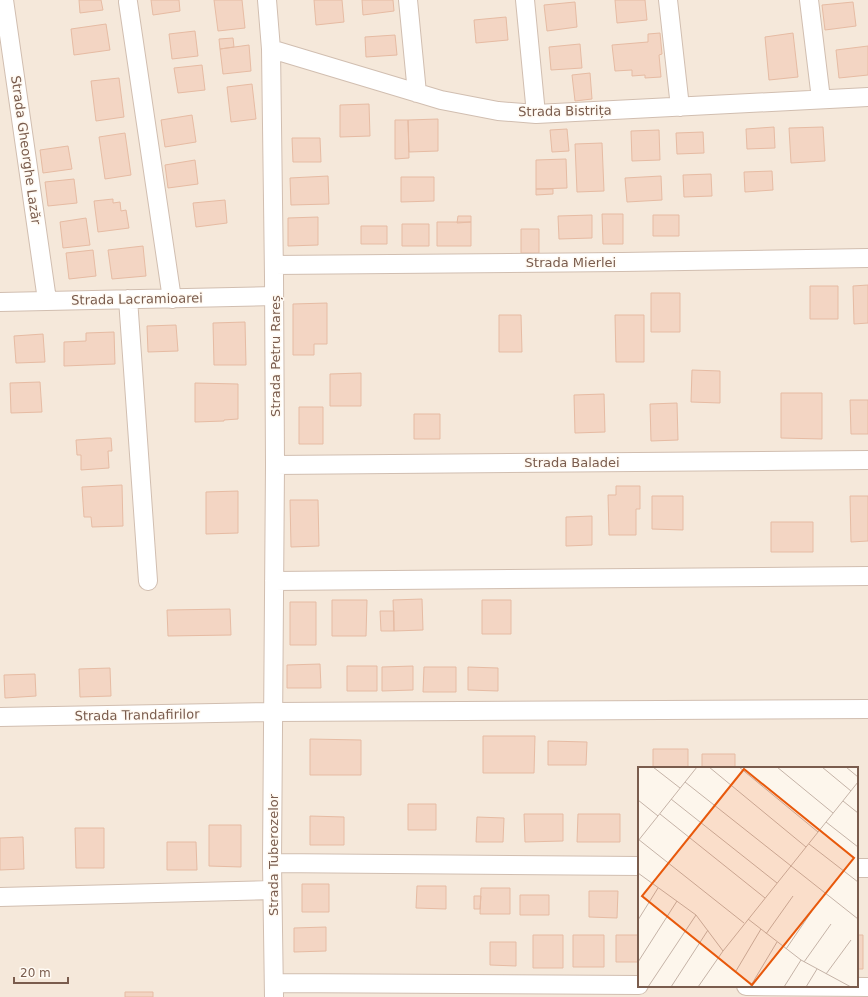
<svg xmlns="http://www.w3.org/2000/svg" width="868" height="997" font-family="'DejaVu Sans',sans-serif">
  <rect width="100%" height="100%" fill="#fdf6ec"/>
  <path fill="#f5e8da" fill-rule="evenodd" d="M0 0H868V997H0ZM639 768H857V986H639Z"/>
  <path fill="#f3d5c3" stroke="#e6bba3" d="M79 0H101L103 10 80 13Z
    M151 0H179L180 11 153 15Z
    M214 0H242L245 28 218 31Z
    M314 0H342L344 22 316 25Z
    M362 0H393L394 11 363 15Z
    M615 0H645L647 20 617 23Z
    M575 2 577 27 547 31 544 5Z
    M853 2 856 26 825 30 822 5Z
    M506 17 508 40 476 43 474 20Z
    M106 24 110 50 74 55 71 29Z
    M195 31 198 56 172 59 169 34Z
    M660 33 662 54 659 55 661 77 645 78V75L632 76V70L615 71 612 45 648 42V34Z
    M793 33 798 77 769 80 765 37Z
    M395 35 397 55 366 57 365 37Z
    M233 38 234 47 220 49 219 39Z
    M580 44 582 68 551 70 549 47Z
    M249 45 251 71 223 74 220 49Z
    M868 46V75L839 78 836 50Z
    M202 65 205 90 178 93 174 68Z
    M590 73 592 99 575 101 572 75Z
    M119 78 124 117 96 121 91 81Z
    M252 84 256 119 231 122 227 87Z
    M369 104 370 136 340 137V105Z
    M192 115 196 142 165 147 161 120Z
    M438 119V151L409 152 408 120Z
    M395 120H408L409 158 395 159Z
    M774 127 775 148 747 149 746 129Z
    M823 127 825 161 791 163 789 128Z
    M567 129 569 151 552 152 550 130Z
    M659 130 660 160 632 161 631 131Z
    M703 132 704 153 677 154 676 133Z
    M125 133 131 175 105 179 99 137Z
    M292 138H320L321 162H293Z
    M602 143 604 191 577 192 575 144Z
    M68 146 72 169 43 173 40 150Z
    M566 159 567 188 536 189V160Z
    M195 160 198 184 168 188 165 165Z
    M772 171 773 190 745 192 744 172Z
    M711 174 712 196 684 197 683 175Z
    M328 176 329 204 291 205 290 178Z
    M661 176 662 200 627 202 625 178Z
    M401 177H434V201L401 202Z
    M74 179 77 203 48 206 45 182Z
    M536 189H553V194L536 195Z
    M113 199V203L120 202 121 211 126 210 129 228 98 232 94 201Z
    M225 200 227 223 196 227 193 203Z
    M602 214H623V244H603Z
    M592 215V238L559 239 558 216Z
    M653 215H679V236H653Z
    M458 216H471V222L457 223Z
    M318 217V245L288 246V218Z
    M86 218 90 245 63 248 60 222Z
    M437 222H471V246H437Z
    M402 224H429V246H402Z
    M361 226H387V244H361Z
    M521 229H539V253H521Z
    M143 246 146 276 112 279 108 250Z
    M93 250 96 276 69 279 66 253Z
    M868 285V323L854 324 853 286Z
    M810 286H838V319H810Z
    M651 293H680V332H651Z
    M327 303V344H314V355H293V304Z
    M499 315H521L522 352H499Z
    M615 315H644V362H616Z
    M245 322 246 365H214L213 323Z
    M176 325 178 351 148 352 147 326Z
    M114 332 115 364 64 366V342L86 341V333Z
    M43 334 45 362 16 363 14 336Z
    M692 370 720 371V403L691 402Z
    M361 373V406H330V374Z
    M40 382 42 412 11 413 10 383Z
    M195 383 238 384V419L224 420V421L195 422Z
    M781 393H822V439L781 438Z
    M604 394 605 432 575 433 574 395Z
    M850 400H868V434H851Z
    M677 403 678 440 651 441 650 404Z
    M299 407H323V444H299Z
    M414 414H440V439H414Z
    M107 438H111L112 451H108L109 468 81 470V455H77L76 440Z
    M122 485 123 526 92 527 91 517H84L82 487Z
    M616 486H640V509H636V535H609L608 495H616Z
    M238 491V533L206 534V492Z
    M652 496H683V530L652 529Z
    M850 496H868V541L851 542Z
    M290 500H318L319 546 291 547Z
    M592 516V545L566 546V517Z
    M771 522H813V552H771Z
    M422 599 423 630 394 631 393 600Z
    M332 600H367L366 636H332Z
    M482 600H511V634H482Z
    M290 602H316V645H290Z
    M230 609 231 635 168 636 167 610Z
    M380 611H394V631H381Z
    M320 664 321 688H287V665Z
    M347 666H377V691H347Z
    M413 666V690L382 691V667Z
    M424 667H456V692H423Z
    M468 667 498 668V691L468 690Z
    M110 668 111 696 80 697 79 669Z
    M35 674 36 696 5 698 4 675Z
    M483 736H535L534 773H483Z
    M310 739 361 740V775H310Z
    M548 741 587 742 586 765H548Z
    M653 749H688V768H653Z
    M702 754H735V768H702Z
    M408 804H436V830H408Z
    M524 814H563V841L525 842Z
    M578 814H620V842H577Z
    M310 816 344 817V845H310Z
    M477 817 504 818 503 842H476Z
    M209 825H241V867L209 866Z
    M75 828H104V868H76Z
    M23 837 24 869 0 870V838Z
    M167 842H196L197 870H167Z
    M302 884H329V912H302Z
    M417 886H446V909L416 908Z
    M481 888H510V914H480Z
    M589 891H618L617 918 589 917Z
    M520 895H549V915H520Z
    M474 896H481L480 909H474Z
    M326 927V951L294 952V928Z
    M533 935H563V968H533Z
    M573 935H604V967H573Z
    M616 935H639V962H616Z
    M857 935H863V969H857Z
    M490 942H516V966L490 965Z
    M125 992H153V997H125Z"/>
  <g fill="none" stroke-linecap="round" stroke-linejoin="round">
    <g stroke="#d1beb0" stroke-width="20">
      <path id="street" d="M4 0 47 300
        M267 0 271 49 274 277 275 465 272 863 274 997
        M408 0 417 93
        M525 0 536 114
        M668 0 680 107
        M809 0 821 99
        M128 2 172 299
        M271 49 441 100 498 111 536 114 868 97
        M274 265 622 262 868 258
        M128 299 148 581
        M0 302 274 296
        M275 465 868 460
        M274 581 868 576
        M0 717 274 712 868 709
        M272 863 639 866
        M857 868H868
        M0 897 272 890
        M274 983 639 985
        M746 986 868 987"/>
    </g>
    <use href="#street" stroke="#fff" stroke-width="18"/>
  </g>
  <g text-anchor="middle" dominant-baseline="central" stroke-width="3" stroke-linejoin="round" paint-order="stroke">
    <g font-size="13" fill="#7a5c4d" stroke="#fffaf3">
      <text transform="translate(565 111) rotate(-1)">Strada Bistrița</text>
      <text transform="translate(26 150) rotate(82)">Strada Gheorghe Lazăr</text>
      <text x="571" y="262">Strada Mierlei</text>
      <text transform="translate(137 299) rotate(-1)">Strada Lacramioarei</text>
      <text transform="translate(275 356) rotate(-90)">Strada Petru Rareș</text>
      <text x="572" y="462">Strada Baladei</text>
      <text transform="translate(137 715) rotate(-1)">Strada Trandafirilor</text>
      <text transform="translate(273 855) rotate(-90)">Strada Tuberozelor</text>
    </g>
  </g>
  <g transform="translate(638 767)">
    <rect width="220" height="220" fill="#fdf6ec"/>
    <path fill="none" stroke="#c5b3a7" stroke-width="1" d="M15 0 42 21M71 0 168 80M101 0 180 65M139 0 195 46M184 0 213 24M208 0 220 10M47 15 220 152M33 32 139 116M0 33 20 49M205 34 220 46M22 47 127 131M188 55 220 80M0 72 106 156M0 74 59 0M171 77 220 115M0 106 58 148 85 184M110 152 163 193 213 220M0 153 20 121M128 167 155 129M148 182 174 144M0 195 39 134M166 195 193 157M98 204 123 162M188 207 213 173M10 220 58 148M33 220 70 163M60 220 85 184 220 15M112 220 139 175M146 220 163 193M168 220 179 202"/>
    <path fill="#e8590c" fill-opacity="0.15" stroke="#e8590c" stroke-width="2" d="M106 2 216 91 114 218 4 129Z"/>
    <rect width="220" height="220" fill="none" stroke="#7a5c4d" stroke-width="2"/>
  </g>
  <path d="M14 977v6h54v-6" fill="none" stroke="#7a5c4d" stroke-width="2"/>
  <text x="20" y="977" font-size="12" fill="#7a5c4d" stroke="#fffaf3" stroke-width="3" paint-order="stroke">20 m</text>
</svg>
